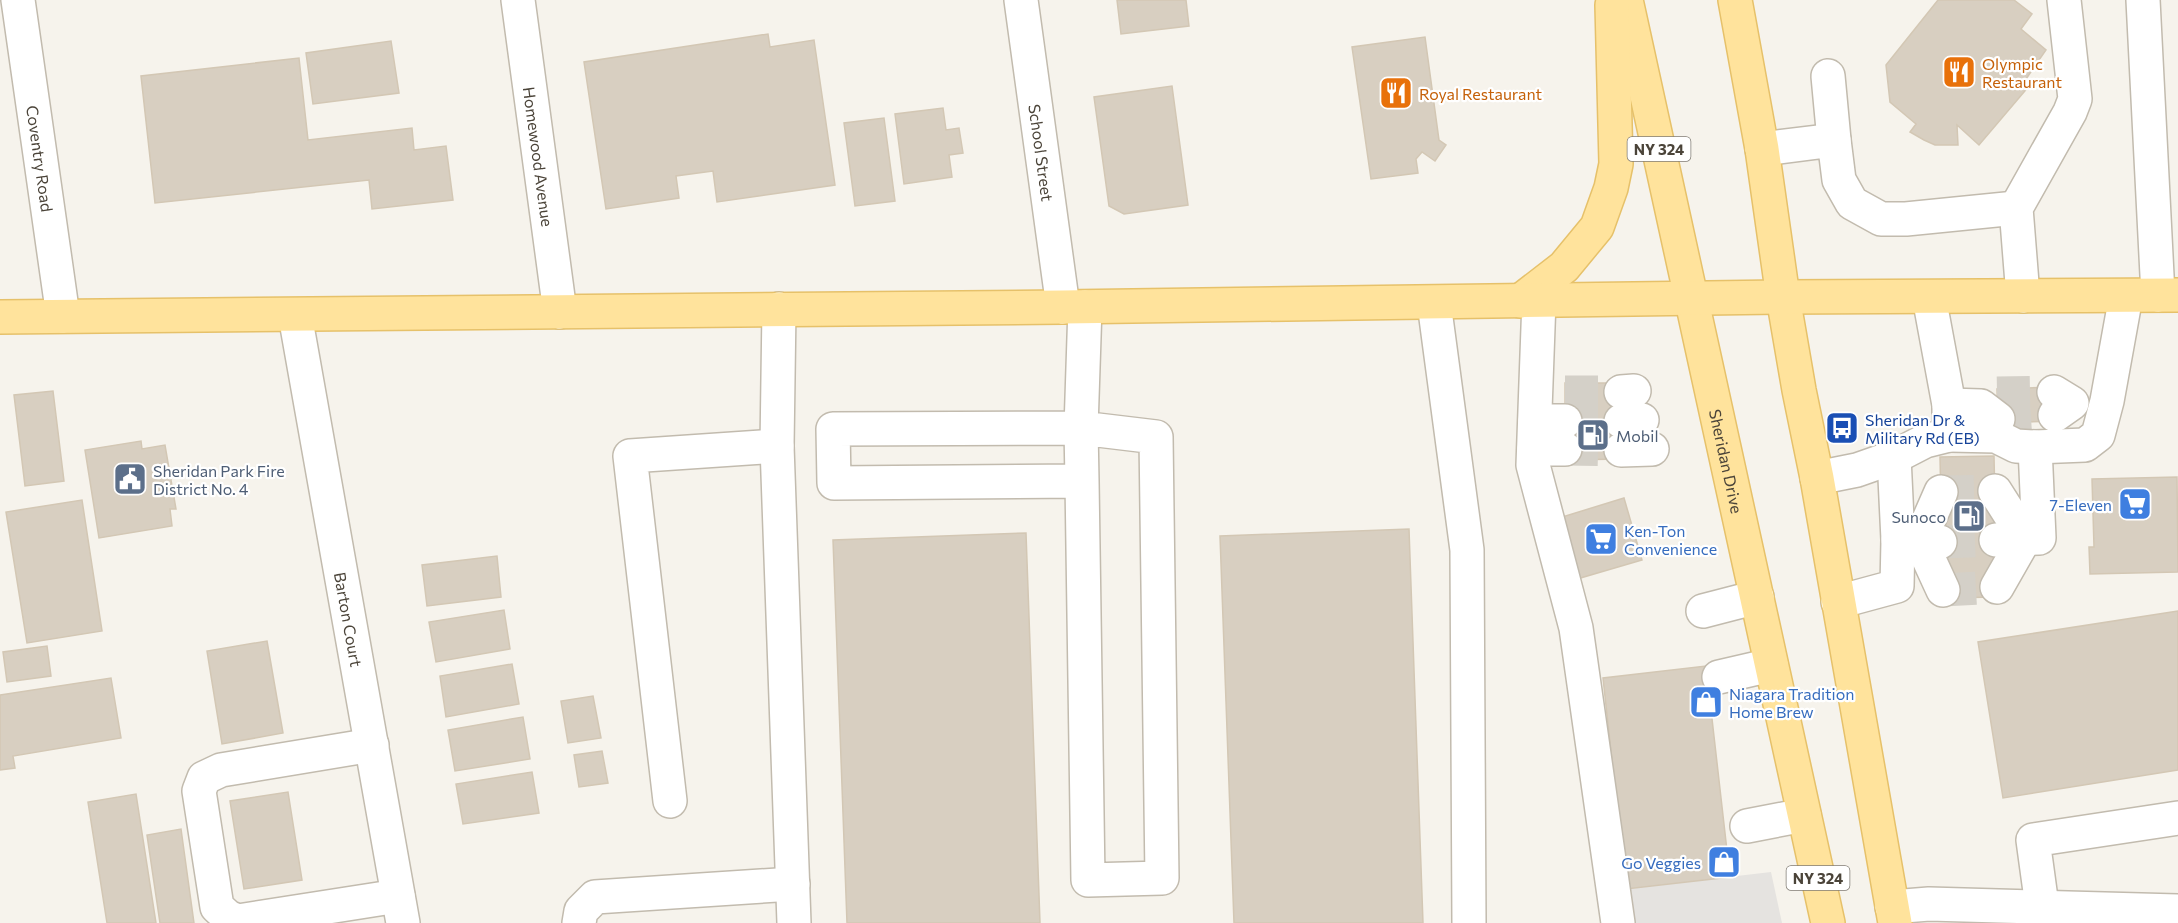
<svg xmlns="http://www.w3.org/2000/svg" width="2178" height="923" font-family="Commissioner,sans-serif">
  <rect width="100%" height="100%" fill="#f6f3ec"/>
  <path fill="#e5e3e0" d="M1771 872 1782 923H1608L1626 889Z"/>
  <path fill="#d8cfc1" stroke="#d3c7b4" stroke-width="1.5" d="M1117 0H1186L1189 26 1121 34Z
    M1938 0H2014L2032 14 2021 29 2046 50 2026 79 2030 85 1979 145 1957 125 1958 145H1935L1924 140 1910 132 1916 124 1890 102 1886 65Z
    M768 34 770 47 814 40 835 185 717 202 713 171 676 176 679 198 606 209 584 62Z
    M1425 37 1439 140 1446 145 1435 161 1422 152 1416 159 1418 173 1371 179 1352 47Z
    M391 41 399 93 313 104 306 53Z
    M299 58 308 140 412 128 414 150 446 146 453 200 372 209 369 180 155 203 141 76Z
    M1172 86 1188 205 1124 214 1109 206 1094 97Z
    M943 108 946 130 959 128 963 153 949 155 952 177 904 184 895 114Z
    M884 118 895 201 855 206 844 123Z
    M1565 383H1621V459L1565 460Z
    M2054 387 2056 421 1998 423 1997 389Z
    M53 391 64 481 25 486 14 395Z
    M141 441 142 449 165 445 176 509H170L172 526 99 538 85 450Z
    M1994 456 1997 597 1943 598 1940 457Z
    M2177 477 2178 572 2090 574 2089 547H2094L2092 479Z
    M1624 498 1642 560 1577 579 1559 518Z
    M82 500 102 631 27 643 6 512Z
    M1409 529 1423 923H1234L1220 536Z
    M1026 533 1040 923H847L833 540Z
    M497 556 501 597 427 606 422 565Z
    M504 610 510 649 436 662 429 622Z
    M2178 611V770L2003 798 1978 642Z
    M267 641 283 733 222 744 207 651Z
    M47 646 51 676 7 682 3 652Z
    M512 664 519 704 446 717 440 676Z
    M1706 666 1730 877 1626 889 1603 678Z
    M111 678 121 738 13 756 15 768 0 770V695Z
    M593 696 601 738 568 743 561 701Z
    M523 717 530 759 455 771 448 730Z
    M602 751 608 783 579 787 574 755Z
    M532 772 539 813 463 824 456 784Z
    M288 792 302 880 244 889 230 801Z
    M136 794 156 923H107L88 802Z
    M181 829 194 923H160L147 835Z"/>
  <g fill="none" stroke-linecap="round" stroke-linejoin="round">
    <path stroke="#d4d0c8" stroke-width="33" stroke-dasharray="33 16" stroke-linecap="butt" d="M1565 392H1621
      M1997 393 2054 392
      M1998 419 2055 415
      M1565 421H1621
      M1565 449 1621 450
      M1941 492 1995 491
      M1942 542 1996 540
      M1943 590 1997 587"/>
    <g stroke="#c2bbae" stroke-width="36">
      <g id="minor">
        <path id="s1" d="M18 0 63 316"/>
        <path id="s2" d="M518 0 560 312"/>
        <path id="s3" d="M1021 0 1063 307"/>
        <path d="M2143 0 2158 295"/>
        <path d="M1828 76 1834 140"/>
        <path d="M1762 149 1834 140 1839 180 1852 203 1881 219H1906L2016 208"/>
        <path d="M2023 296 2016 208 2070 112 2075 99 2064 0"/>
        <path d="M1929 297 1949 405V435L1996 436 2016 446 2035 447 2085 445 2098 435 2107 401 2126 296"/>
        <path d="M1539 300 1533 465 1576 628 1618 923"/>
        <path d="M1434 303 1467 550 1469 923"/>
        <path d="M779 309 777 446 794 923"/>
        <path id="s4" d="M295 315 403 923"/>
        <path d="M1621 392 1634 391"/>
        <path d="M2054 392 2072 403 2055 415"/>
        <path d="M1949 405 1981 406 1998 419"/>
        <path d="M1535 421H1565"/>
        <path d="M1621 421 1642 420"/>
        <path d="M1534 449H1565"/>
        <path d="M1621 450 1652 449"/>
        <path d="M1817 478 1857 470 1894 457 1925 441 1949 435"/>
        <path d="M1082 481 834 483 833 429 1081 428 1156 437 1162 878 1088 880 1082 481 1081 428 1085 307"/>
        <path d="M1995 491 2025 538 1997 587"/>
        <path d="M1898 540H1920L1943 590"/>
        <path d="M1996 540 2039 538 2035 447"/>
        <path d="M1940 542 1920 540 1941 492"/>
        <path d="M1838 602 1897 586 1898 540 1894 457"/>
        <path d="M1703 611 1757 597"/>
        <path d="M1719 677 1771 665"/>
        <path d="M372 745 221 770 204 778 199 791 217 907 228 917 238 921 398 896"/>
        <path d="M670 801 630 456 777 446"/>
        <path d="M1747 826 1804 815"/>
        <path d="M2042 906 2033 840 2178 818"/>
        <path d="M1892 907 1929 904 2178 911"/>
        <path d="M579 923 581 911 595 897 793 884"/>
      </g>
    </g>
    <g stroke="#e6c16a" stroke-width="36">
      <g id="major">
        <path id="s5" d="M1626 0 1828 923"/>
        <path d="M1735 0 1762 149 1783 297 1799 390 1817 478 1895 923"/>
        <path d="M1520 301 1564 267 1597 227 1611 188 1616 164 1612 5"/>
        <path d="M0 317 1063 307 1783 297 2178 295"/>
      </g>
    </g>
    <use href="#minor" stroke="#fff" stroke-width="33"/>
    <use href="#major" stroke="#ffe39c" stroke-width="33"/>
  </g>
  <defs>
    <g id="restaurant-square" transform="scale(1.725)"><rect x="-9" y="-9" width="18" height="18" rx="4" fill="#e8710a" stroke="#fff"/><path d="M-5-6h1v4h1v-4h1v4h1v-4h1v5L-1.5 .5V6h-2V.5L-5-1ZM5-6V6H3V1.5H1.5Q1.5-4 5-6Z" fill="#fff"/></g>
    <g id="bus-square" transform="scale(1.725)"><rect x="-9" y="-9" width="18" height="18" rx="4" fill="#1a4fb4" stroke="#fff"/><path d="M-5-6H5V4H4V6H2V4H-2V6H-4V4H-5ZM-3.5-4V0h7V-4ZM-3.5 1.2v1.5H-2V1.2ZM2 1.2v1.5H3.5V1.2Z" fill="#fff"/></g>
    <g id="fuel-square" transform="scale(1.725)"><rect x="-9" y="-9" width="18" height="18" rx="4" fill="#5c6f8a" stroke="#fff"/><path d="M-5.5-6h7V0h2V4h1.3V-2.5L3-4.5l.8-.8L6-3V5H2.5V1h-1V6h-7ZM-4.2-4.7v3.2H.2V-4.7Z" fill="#fff"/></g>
    <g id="civic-square" transform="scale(1.725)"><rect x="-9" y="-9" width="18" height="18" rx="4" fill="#5c6f8a" stroke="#fff"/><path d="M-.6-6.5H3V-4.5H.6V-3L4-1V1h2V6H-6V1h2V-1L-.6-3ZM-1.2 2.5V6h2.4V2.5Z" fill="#fff"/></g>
    <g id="supermarket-square" transform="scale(1.725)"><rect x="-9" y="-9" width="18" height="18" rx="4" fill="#3f7fe0" stroke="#fff"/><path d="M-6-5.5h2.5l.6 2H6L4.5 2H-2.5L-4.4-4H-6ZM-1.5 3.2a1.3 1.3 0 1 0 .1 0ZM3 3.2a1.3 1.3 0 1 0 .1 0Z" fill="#fff"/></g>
    <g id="shop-square" transform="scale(1.725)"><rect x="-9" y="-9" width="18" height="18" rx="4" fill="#3f7fe0" stroke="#fff"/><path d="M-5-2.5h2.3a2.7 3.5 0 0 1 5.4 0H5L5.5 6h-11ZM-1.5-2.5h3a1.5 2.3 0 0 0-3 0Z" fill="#fff"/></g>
  </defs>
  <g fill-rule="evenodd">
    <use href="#restaurant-square" x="1959" y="72"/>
    <use href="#restaurant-square" x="1396" y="93"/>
    <use href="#bus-square" x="1842" y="428"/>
    <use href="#fuel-square" x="1593" y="435"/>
    <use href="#civic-square" x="130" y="479"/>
    <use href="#supermarket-square" x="2135" y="504"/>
    <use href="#fuel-square" x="1969" y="516"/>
    <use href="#supermarket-square" x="1601" y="539"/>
    <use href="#shop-square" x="1706" y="702"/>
    <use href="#shop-square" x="1724" y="862"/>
  </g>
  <g text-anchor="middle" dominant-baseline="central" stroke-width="4.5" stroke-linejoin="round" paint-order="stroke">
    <g fill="#fff" stroke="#817c74" stroke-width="1.5">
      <rect x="1627.5" y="137" width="63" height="24" rx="4.5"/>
      <rect x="1786.5" y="866" width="63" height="24" rx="4.5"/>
    </g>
    <g font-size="15" font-weight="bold" fill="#4b4439">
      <text x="1659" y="149">NY 324</text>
      <text x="1818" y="878">NY 324</text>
    </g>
    <g font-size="16" fill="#c56008" stroke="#fff" text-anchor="start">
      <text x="1982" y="63">Olympic<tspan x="1982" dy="18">Restaurant</tspan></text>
      <text x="1419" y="93">Royal Restaurant</text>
    </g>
    <g font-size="16" fill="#4b4439" stroke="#fff">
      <text stroke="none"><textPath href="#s3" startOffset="154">School Street</textPath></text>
      <text stroke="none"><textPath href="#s2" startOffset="158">Homewood Avenue</textPath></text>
      <text stroke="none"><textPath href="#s1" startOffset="160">Coventry Road</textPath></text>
      <text stroke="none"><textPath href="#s5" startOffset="472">Sheridan Drive</textPath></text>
      <text stroke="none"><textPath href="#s4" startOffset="309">Barton Court</textPath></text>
    </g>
    <g font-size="16" fill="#164399" stroke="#fff" text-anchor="start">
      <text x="1865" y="419">Sheridan Dr &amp;<tspan x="1865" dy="18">Military Rd (EB)</tspan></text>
    </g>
    <g font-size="16" fill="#4e5e75" stroke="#fff" text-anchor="start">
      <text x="1616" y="435">Mobil</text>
      <text x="153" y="470">Sheridan Park Fire<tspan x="153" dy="18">District No. 4</tspan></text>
      <text x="1946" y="516" text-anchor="end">Sunoco</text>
    </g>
    <g font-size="16" fill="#366cbe" stroke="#fff" text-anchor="end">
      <text x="2112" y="504">7-Eleven</text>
      <text x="1624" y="530" text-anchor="start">Ken-Ton<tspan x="1624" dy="18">Convenience</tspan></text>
      <text x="1729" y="693" text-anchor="start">Niagara Tradition<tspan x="1729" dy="18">Home Brew</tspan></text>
      <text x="1701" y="862">Go Veggies</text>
    </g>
  </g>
</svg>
